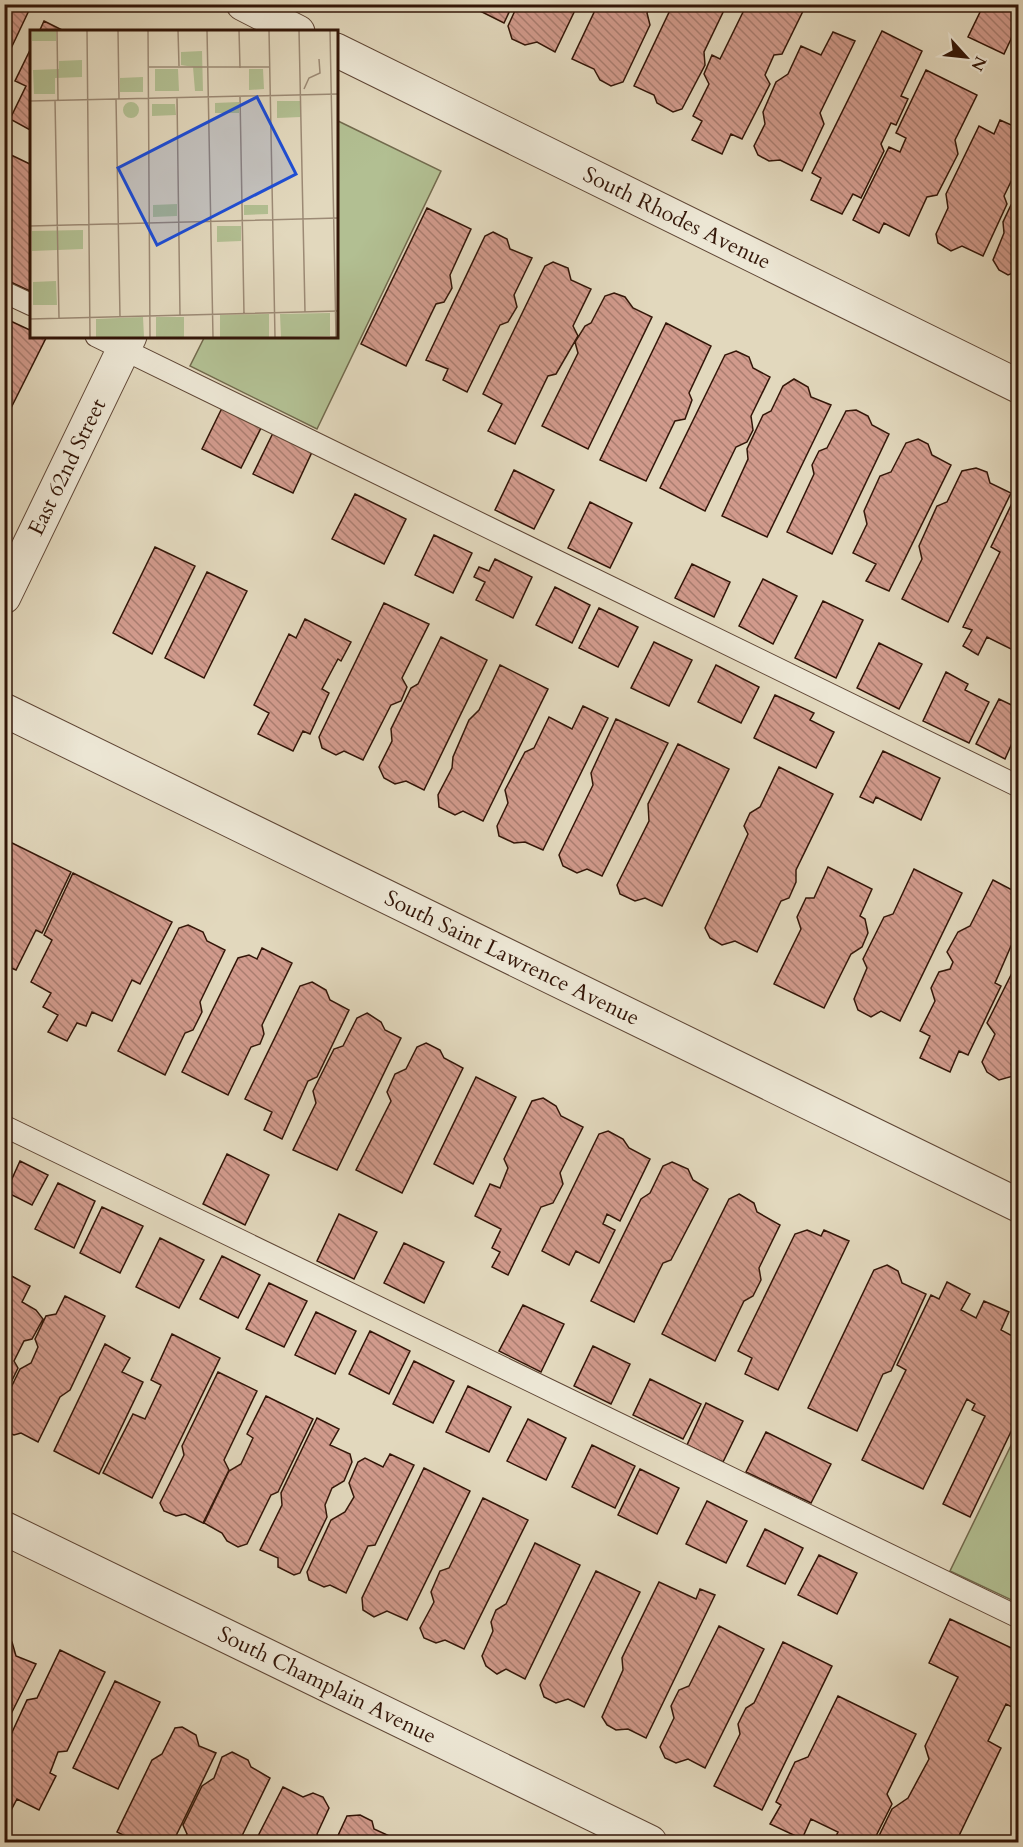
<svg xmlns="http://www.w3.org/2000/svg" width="1023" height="1847" font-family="Cardo,serif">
  <defs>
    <pattern id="building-back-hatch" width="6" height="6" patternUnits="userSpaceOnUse" patternTransform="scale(1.5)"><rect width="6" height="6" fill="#d19a8c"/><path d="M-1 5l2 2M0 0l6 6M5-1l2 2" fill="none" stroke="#aa7d70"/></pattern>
  </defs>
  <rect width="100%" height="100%" fill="#e2d8bd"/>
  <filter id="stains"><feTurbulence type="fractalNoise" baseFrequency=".00333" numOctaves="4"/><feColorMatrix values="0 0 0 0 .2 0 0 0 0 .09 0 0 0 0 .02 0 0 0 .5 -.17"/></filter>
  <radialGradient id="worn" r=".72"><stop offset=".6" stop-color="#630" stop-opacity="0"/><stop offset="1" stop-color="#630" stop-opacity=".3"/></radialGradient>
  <path fill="#b2bf92" stroke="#726a4d" stroke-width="1.5" d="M336 120 441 171 317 429 190 366 205 336H336Z
    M1018 1431V1603L950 1571Z"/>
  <path fill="url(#building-back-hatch)" stroke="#331608" stroke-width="1.5" d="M4 4H32L6 59 8 69 4 77Z
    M466 4H513L504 23Z
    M518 4H578L555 52 537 42 525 45 512 39 508 26Z
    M598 4H651L647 13 650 25 623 82 611 86 600 80 594 69 572 59Z
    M673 4H727L704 52 705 65 682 109 673 112 657 103 654 95 634 86Z
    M747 4H769L775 7 776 4 806 5 782 54 774 55 765 75 770 84 742 139 731 134 722 154 692 140 702 121 693 116 709 84 704 74 712 55 720 59Z
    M984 4H998L1018 14V24L1004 54 968 37Z
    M44 21 66 32H39Z
    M882 31 922 51 901 96 908 99 896 125 891 123 881 144 884 151 861 198 853 194 842 214 811 200 821 178 812 173Z
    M833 32 855 41 820 113 824 124 802 171 780 160 769 161 758 155 754 146 765 124 763 112 776 82 788 74 801 46 821 55Z
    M32 46V131L10 119 26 86 15 81Z
    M926 70 977 95 955 140 958 154 937 195 927 197 909 236 884 223 879 233 853 220 889 147 900 152 906 138 896 133Z
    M1000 120 1018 128V167L1004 196 1007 204 983 256 962 246 951 251 938 243 936 234 948 208 946 194 979 126 994 134Z
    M9 154 32 165V292L4 279V163Z
    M1018 202V271L1008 275 999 270 993 260 1004 233 1003 222 1011 205H1017Z
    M427 208 471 229 450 275 452 288 444 302 436 304 406 366 361 344Z
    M493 232 507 239 510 249 532 258 514 295 517 307 508 322 500 325 467 392 443 380 448 369 426 360 485 236Z
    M553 262 568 268 571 280 591 289 573 326 578 336 556 374 548 376 515 444 488 431 502 404 483 394 545 266Z
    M614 293 625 297 633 308 652 317 588 449 542 426 578 353 575 342 585 326 591 323 605 296Z
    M4 318 32 331V336L46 338 4 422Z
    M666 323 711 346 689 393 692 400 685 419 675 421 646 481 600 460Z
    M736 351 749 357 753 368 770 377 751 416 753 430 747 442 736 447 705 511 660 488 725 355Z
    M794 379 808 387 811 397 831 405 767 537 722 516 748 459 747 449 763 415 771 411 783 386Z
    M222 408 261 428 241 468 202 449Z
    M856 410 868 416 872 425 889 434 832 554 787 532 814 474 812 465 819 451 827 448 846 411Z
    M273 433 312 452 293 493 253 474Z
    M918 439 928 444 932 455 951 465 889 591 866 581 876 564 853 553 867 524 864 511 880 476 891 472 906 443Z
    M976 468 987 472 990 483 1011 493 948 622 902 599 922 559 919 546 937 506 947 502 962 471Z
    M514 470 554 490 534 529 495 510Z
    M355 494 406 519 384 564 332 539Z
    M1016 495 1018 496V643L1015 651 987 637 978 655 963 646 972 630 963 627 1000 552 991 547Z
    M590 502 632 523 610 568 568 548Z
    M434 535 472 553 453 593 415 575Z
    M155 547 195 566 152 654 113 633Z
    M495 559 532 577 513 618 476 600 485 582 474 577 479 567 489 571Z
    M692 564 730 582 714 617 675 598Z
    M207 572 247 591 204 678 165 658Z
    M763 579 797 596 773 644 739 626Z
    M555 587 590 605 572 643 536 625Z
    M823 601 863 620 836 678 795 658Z
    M384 603 429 624 402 678 407 687 401 701 391 705 363 760 344 751 336 755 322 748 319 737Z
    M599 608 638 627 618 667 579 648Z
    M305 619 351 642 341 661 338 659 322 689 329 693 310 734 303 731 293 751 258 734 269 713 254 705 289 634 296 638Z
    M441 637 487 660 424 790 406 781 395 784 384 778 379 767 392 741 391 729 411 688 418 684Z
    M654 642 692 660 669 706 631 688Z
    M879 643 922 664 899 709 857 688Z
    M500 665 548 689 483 821 463 811 455 815 439 807 438 795 452 768 453 757 469 720 479 710Z
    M716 665 759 687 741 723 698 702Z
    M946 672 968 684 965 690 989 702 969 743 923 721Z
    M775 695 814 713 810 720 834 732 816 768 754 738Z
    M999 699 1018 708V730L1005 759 976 744Z
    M583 706 608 718 543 850 525 842 514 843 499 836 497 826 508 803 505 790 525 752 534 748 549 717 572 729Z
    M616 719 668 743 602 876 587 869 577 873 563 866 559 855 593 785 591 773Z
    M678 744 729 769 662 906 645 898 635 901 620 894 617 885 649 821 648 804Z
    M883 751 940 778 921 820 876 797 873 803 860 797Z
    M779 767 833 794 796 870V882L789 898 781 901 757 952 735 941 722 945 710 938 705 928 748 834 744 826 750 813 760 807Z
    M4 839 71 872 42 933 36 930 16 970 4 965Z
    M828 867 872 889 860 916 865 919 868 933 862 947 851 954 824 1008 774 984 801 929 797 917 806 898H814Z
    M914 869 962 893 900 1021 881 1011 871 1017 858 1010 854 999 867 968 863 959 884 917 893 914Z
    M73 873 172 922 140 984 132 980 112 1021 92 1012 86 1026 77 1023 67 1041 48 1032 58 1015 43 1007 51 993 31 982 52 940 44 935Z
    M993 880 1018 893V950L1011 946 995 983 1001 986 968 1055 959 1051 950 1072 920 1058 930 1036 920 1031 935 1001 931 988 939 972 950 969 953 962 947 952 958 932 970 926Z
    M188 925 203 932 207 941 225 950 200 1002 202 1012 193 1030 185 1033 165 1075 118 1051 179 928Z
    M262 948 292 963 262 1025 264 1034 260 1044 251 1047 228 1095 182 1072 238 958 249 955 257 959Z
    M1018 970V1079L1013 1076 999 1080 987 1072 982 1062 995 1034 987 1023 1012 973Z
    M312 982 326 990 330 1000 349 1010 317 1077 308 1081 282 1139 264 1130 272 1112 245 1099 300 986Z
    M367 1013 381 1022 385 1030 401 1038 337 1170 293 1150 316 1103 313 1091 334 1049 343 1046 357 1018Z
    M426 1043 440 1050 444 1058 463 1068 402 1193 356 1170 391 1101 387 1092 395 1074 406 1069 417 1047Z
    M476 1077 516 1097 473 1184 434 1164Z
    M543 1098 556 1106 561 1116 583 1127 560 1173 563 1184 553 1203 541 1207 508 1275 492 1267 500 1252 492 1248 501 1229 475 1216 490 1184 500 1188 508 1168 504 1159 532 1101Z
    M608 1131 623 1139 629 1148 650 1159 620 1221 607 1214 603 1224 615 1230 599 1263 576 1251 569 1265 542 1251 599 1134Z
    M227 1154 269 1175 245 1225 203 1204Z
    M20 1161 48 1175 32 1205 6 1192Z
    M672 1162 688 1169 693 1180 708 1189 671 1260 663 1263 634 1322 591 1301 641 1199 650 1193 663 1166Z
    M58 1183 95 1201 74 1248 35 1229Z
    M739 1194 754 1203 757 1212 780 1225 759 1268 761 1280 753 1296 744 1301 715 1361 662 1334 729 1199Z
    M102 1207 143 1226 120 1273 80 1253Z
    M339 1214 377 1232 354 1279 317 1261Z
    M807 1230 821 1236 824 1230 849 1241 778 1390 745 1374 752 1358 738 1351 795 1234Z
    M160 1238 204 1260 179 1308 136 1287Z
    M404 1243 444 1262 424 1303 384 1283Z
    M222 1256 260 1275 238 1318 200 1299Z
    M887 1265 898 1271 902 1283 926 1294 891 1371 883 1374 857 1431 808 1408 874 1270Z
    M8 1274 30 1286 22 1302 36 1310 43 1319 32 1339 24 1341 14 1361 18 1368 4 1397V1281Z
    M947 1282 970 1294 961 1310 976 1318 984 1301 1009 1312 1001 1330 1018 1339V1417L970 1517 943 1504 985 1416 972 1410 975 1404 967 1399 923 1489 862 1460 906 1370 897 1365 931 1295 939 1299Z
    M269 1283 307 1301 284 1347 246 1329Z
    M65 1296 105 1316 70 1390 60 1397 38 1442 21 1433 14 1435 4 1431V1402L20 1369 31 1363 38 1347 35 1339 46 1316 56 1314Z
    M523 1305 564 1324 541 1372 499 1351Z
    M316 1312 356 1331 335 1374 295 1355Z
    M370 1331 410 1351 389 1394 349 1374Z
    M172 1334 220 1358 152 1498 103 1473 133 1414 145 1419 161 1385 151 1380Z
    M105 1344 130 1358 122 1372 143 1382 99 1474 54 1451Z
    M593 1346 630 1364 611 1404 574 1386Z
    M414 1361 454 1381 433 1423 393 1404Z
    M218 1372 257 1391 224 1460 229 1470 203 1523 185 1514 176 1516 164 1511 160 1503 184 1455 182 1446Z
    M650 1379 701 1404 683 1439 633 1415Z
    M468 1386 511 1407 489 1452 446 1432Z
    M266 1396 313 1419 278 1492 271 1495 247 1544 238 1547 227 1541 222 1533 204 1523 229 1471 241 1464 253 1438 247 1434Z
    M706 1403 743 1421 723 1462 687 1445Z
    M317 1418 339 1429 330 1445 350 1454 352 1462 344 1481 332 1488 325 1505 327 1517 300 1573 294 1575 278 1567V1558L260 1550 282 1505 281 1493Z
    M528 1419 566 1438 546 1480 507 1461Z
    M766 1432 831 1464 811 1503 746 1472Z
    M592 1445 635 1466 615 1508 572 1487Z
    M390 1454 414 1465 375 1545 368 1546 346 1593 330 1585 324 1587 309 1580 307 1572 331 1520 345 1512 354 1497 349 1483 358 1462 365 1458 383 1467Z
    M424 1468 470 1491 407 1620 387 1611 374 1617 363 1610 362 1598Z
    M640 1469 679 1488 657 1534 618 1515Z
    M483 1498 528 1520 464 1649 445 1640 436 1643 424 1638 420 1628 434 1602 431 1592 440 1571 449 1568Z
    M707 1501 747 1521 726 1563 686 1544Z
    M765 1529 803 1548 785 1584 747 1566Z
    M535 1543 580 1565 525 1679 506 1669 497 1674 486 1666 482 1656 493 1631 491 1622 496 1610 506 1604Z
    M819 1555 857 1573 837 1614 798 1595Z
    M596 1571 640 1592 584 1707 568 1699 556 1703 544 1697 540 1685Z
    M659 1582 696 1599 700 1589 715 1595 646 1738 628 1729 616 1730 607 1725 602 1717 623 1670 622 1658Z
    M950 1619 1018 1651V1710L1006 1704 988 1741 1001 1748 956 1842H876L892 1809 908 1798 929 1759 925 1746 958 1677 929 1663Z
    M719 1626 764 1649 705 1768 688 1759 676 1763 665 1758 660 1747 674 1718 671 1706 679 1690 689 1686Z
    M4 1639 12 1642 16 1656 36 1664 4 1728Z
    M783 1642 832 1666 762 1810 714 1786 740 1734 738 1724 746 1708 754 1703Z
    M60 1650 105 1672 67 1751 58 1752 50 1773 56 1776 39 1810 17 1799 8 1816 4 1814V1765L12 1751 8 1741 27 1700 37 1698Z
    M115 1681 160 1702 118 1789 73 1768Z
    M838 1696 916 1734 887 1794 892 1804 873 1842H833L838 1832 811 1819 802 1839 770 1824 781 1805 776 1802 795 1762 808 1757Z
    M182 1727 196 1735 199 1746 216 1753 173 1842H137L117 1832 152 1760 162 1754 175 1728Z
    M232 1752 248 1760 251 1767 270 1778 239 1842H183L187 1834 183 1825 202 1786 214 1778 222 1757Z
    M283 1787 303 1797 313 1793 323 1797 329 1808 317 1834 319 1842H255Z
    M360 1815 372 1821 374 1829 396 1839 394 1842H335L347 1816Z"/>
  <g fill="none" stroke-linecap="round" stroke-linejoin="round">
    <g stroke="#5f4635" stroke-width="23">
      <path id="service" d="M4 292 32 305
        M96 336 1018 786
        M4 1126 1018 1617"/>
    </g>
    <g stroke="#5f4635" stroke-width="35">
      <path id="minor" d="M243 4 298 32
        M336 50 1018 386
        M4 597 130 336
        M4 710 1018 1205
        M4 1528 650 1842"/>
    </g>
    <use href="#service" stroke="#ece6d4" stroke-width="21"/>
    <use href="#minor" stroke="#ece6d4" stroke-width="33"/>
  </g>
  <g text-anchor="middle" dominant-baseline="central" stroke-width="4.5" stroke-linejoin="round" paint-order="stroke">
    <g font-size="22" fill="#331608" stroke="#ece6d4">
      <text transform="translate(677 218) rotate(26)">South Rhodes Avenue</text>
      <text transform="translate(67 467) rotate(-64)">East 62nd Street</text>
      <text transform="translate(512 958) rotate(26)">South Saint Lawrence Avenue</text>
      <text transform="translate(327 1685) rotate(26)">South Champlain Avenue</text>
    </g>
  </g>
  <g transform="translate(30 30)">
    <rect width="308" height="308" fill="#e2d8bd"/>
    <path d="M172 21 173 61H165L163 37 151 35V22ZM52 30V47L25 48V64H4L3 40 29 39V31ZM125 39H148L149 61H125ZM219 39H233L234 59 219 60ZM113 47V62H90V48ZM247 71H270L271 87 247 88ZM209 72V83H185V73ZM93 80a8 8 0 1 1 16 0a8 8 0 1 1-16 0ZM122 74H145L146 85 122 86ZM147 174V186L123 187V175ZM214 175H238V184L214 185ZM187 196H211V211L187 212ZM53 200V219L2 221V201ZM26 251 27 275H3V252ZM300 283V306L251 307 250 284ZM239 284V307H190V285ZM113 287 114 307H66V289ZM126 287H154V307H126Z" fill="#b2bf92"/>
    <path d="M2 0H26V11H2Z" fill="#b2bf92"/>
    <path fill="none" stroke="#9c8a75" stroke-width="1.5" d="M27 0 28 70M57 0 60 307M88 0 89 69M118 0 120 307M148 0 149 36M177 0 183 307M209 0 210 38M239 0 245 307M269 0 275 282M300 0 306 307M119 37H240M274 59 279 48 290 43 289 29M210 66 214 284M147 68 150 285M86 69 90 287M25 70 29 288M0 71 308 64M0 196 308 188M0 289 308 281"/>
    <path fill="#1d4ed8" fill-opacity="0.15" stroke="#1d4ed8" stroke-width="3" d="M227 67 266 144 127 215 88 138Z"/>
    <rect width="308" height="308" fill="none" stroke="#331608" stroke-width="3"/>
  </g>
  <rect width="1023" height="1847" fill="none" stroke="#e2d8bd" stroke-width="24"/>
  <rect x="6" y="6" width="1011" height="1835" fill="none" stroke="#331608" stroke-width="3"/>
  <rect x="12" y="12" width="999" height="1823" fill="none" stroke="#331608" stroke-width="1.5"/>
  <g transform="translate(966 57) rotate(117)" stroke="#ece6d4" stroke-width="4.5" paint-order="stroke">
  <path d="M0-4.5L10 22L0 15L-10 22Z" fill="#331608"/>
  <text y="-9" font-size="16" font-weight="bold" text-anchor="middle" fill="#331608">N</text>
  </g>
  <rect width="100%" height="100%" filter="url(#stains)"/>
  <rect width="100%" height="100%" fill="url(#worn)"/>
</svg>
